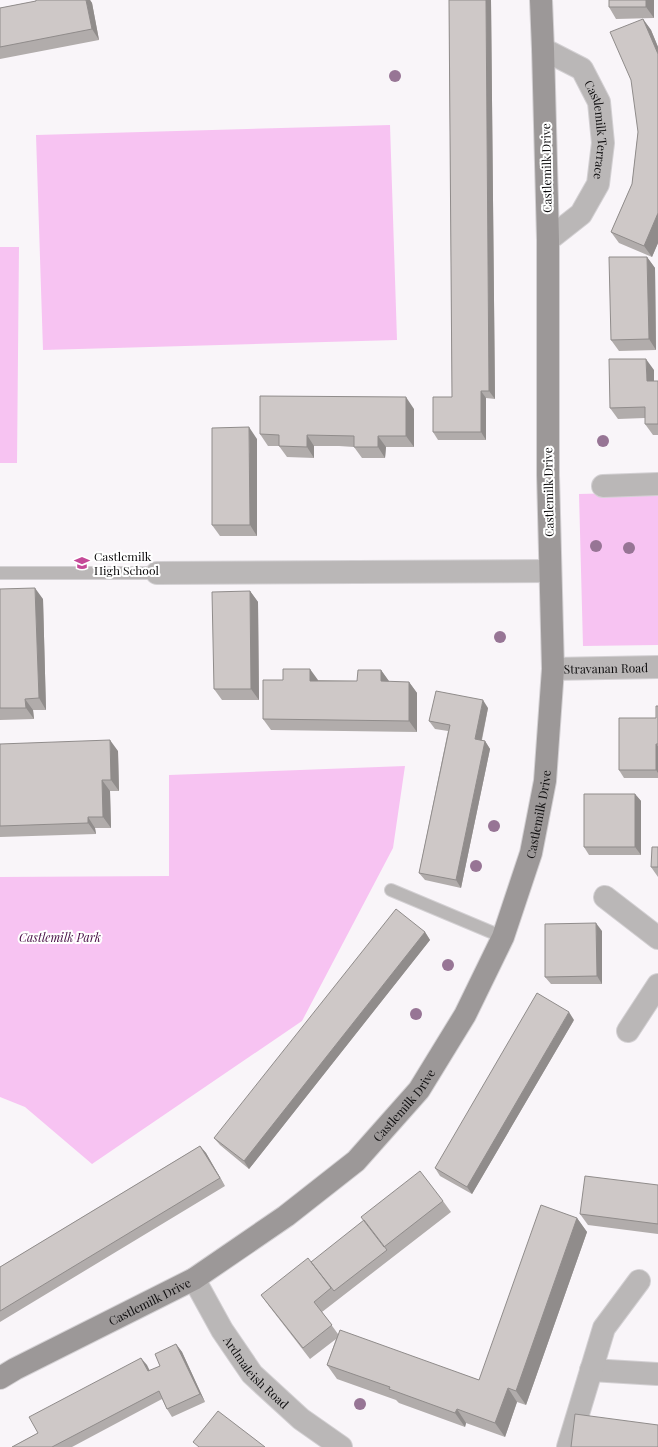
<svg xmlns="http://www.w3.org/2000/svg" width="658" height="1447" font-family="'Playfair Display',serif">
  <rect width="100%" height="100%" fill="#f9f5f9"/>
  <path fill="#f7c3f2" d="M390 125 397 340 43 350 36 135Z
    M0 247H19L17 463H0Z
    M658 492V645L583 646 579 494Z
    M405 766 393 848 302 1021 92 1164 25 1107 0 1097V877L169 876V775Z"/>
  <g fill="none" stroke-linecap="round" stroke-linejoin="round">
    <g stroke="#d3d0d3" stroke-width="14">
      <path id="lane" d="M0 573H157
        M391 890 503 937"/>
    </g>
    <g stroke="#d3d0d3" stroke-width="24">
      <g id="street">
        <path id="s1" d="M543 49 582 69 599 102 603 143 598 184 581 214 548 240"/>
        <path d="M603 486 658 484"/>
        <path d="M157 573 550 571"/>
        <path id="s2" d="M553 669 658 667"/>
        <path d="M605 897 658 938"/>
        <path d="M628 1031 658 985"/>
        <path id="s3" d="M194 1279 222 1330 252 1374 301 1419 341 1447"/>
        <path d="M591 1370 657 1374"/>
        <path d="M568 1447 604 1328 639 1281"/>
      </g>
    </g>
    <g stroke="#d3d0d3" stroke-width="24">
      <g id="secondary">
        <path id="s4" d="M0 1378 15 1369 194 1279 286 1216 356 1161 419 1090 465 1015 503 937 531 853 545 781 553 669 548 475V240L543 49 541 0"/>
      </g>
    </g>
    <use href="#lane" stroke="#bab7b7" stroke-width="12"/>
    <use href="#street" stroke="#bab7b7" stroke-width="22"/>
    <use href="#secondary" stroke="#9c9898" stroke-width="22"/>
  </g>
  <g fill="#977595">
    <circle cx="395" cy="76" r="6"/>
    <circle cx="603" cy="441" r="6"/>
    <circle cx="596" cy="546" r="6"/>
    <circle cx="629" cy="548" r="6"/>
    <circle cx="500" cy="637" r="6"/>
    <circle cx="494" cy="826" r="6"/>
    <circle cx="476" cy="866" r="6"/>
    <circle cx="448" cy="965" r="6"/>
    <circle cx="416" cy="1014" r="6"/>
    <circle cx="360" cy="1404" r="6"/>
  </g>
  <path fill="#b1acab" d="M36 0H90L92 3 99 40 0 59V8L36 1Z
    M449 0H491L495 399 486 398V440H438L433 432 452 397Z
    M609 0H654V18L616 19 609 7Z
    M643 19 651 30 658 47V243L652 257 619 243 611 232 632 184 638 132Z
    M647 257 655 268 656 350 619 351 611 340Z
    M654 370V381H658V435H653L645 424V418L618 419 610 408Z
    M414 409V447H386L385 458H362L354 447 339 446H314V458L287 457 279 446H268L260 434Z
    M257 439V536H220L212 525Z
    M0 589 43 599 46 710H33L34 719 0 720Z
    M250 591 258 602 259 700H222L214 689Z
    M381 670 389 682H409L417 693V732L271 730 263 719 318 680 357 681Z
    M658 706V778H624L619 770 656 718Z
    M488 708 482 740 485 741 490 749 461 888 425 880 419 873 448 731 435 729 429 721Z
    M0 744 118 751 119 791H110L111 828H95L96 834 0 837Z
    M635 794 641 801V855H589L584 847Z
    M658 847V877L651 867Z
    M602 931V984H551L545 977Z
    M425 932 430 940 249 1169 220 1145 214 1138Z
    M574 1020 472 1194 440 1176 435 1168Z
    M200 1146 206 1153 225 1186 0 1322V1267Z
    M658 1185V1234L588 1225 580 1214Z
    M443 1201 451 1212 322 1312 338 1334 479 1380 577 1218 587 1232 526 1405 517 1402 505 1437 466 1423 465 1427 399 1403 396 1400 337 1379 327 1365 336 1339 310 1359 269 1306 261 1295 311 1262Z
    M176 1344 182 1352 205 1402 172 1417 167 1409 162 1399 72 1447H12L38 1433 141 1358 149 1371 160 1366Z"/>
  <path fill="#908c8b" d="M86 0H90L92 3 99 40 92 29Z
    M486 0H491L495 399 489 391Z
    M646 0H654V18L646 7Z
    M643 19 651 30 658 47V54Z
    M658 213V243L652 257 644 246Z
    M647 257 655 268 656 350 649 339Z
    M646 359 654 370V392L647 381Z
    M481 391 486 398V440L481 432Z
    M406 397 414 409V447L406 436Z
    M249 427 257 439V536L250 525Z
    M307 435 314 446V458L307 447Z
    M378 436 386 447 385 458 378 447Z
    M35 588 43 599 46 710 39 698Z
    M250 591 258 602 259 700 251 689Z
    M310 669 318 680V692L310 681Z
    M381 670 389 681V693L381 681Z
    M409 682 417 693V732L409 721Z
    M25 699 33 710 34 719 26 708Z
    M483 700 488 708 480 747 475 739Z
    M110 740 118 751 119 791 111 780Z
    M485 741 490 749 461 888 456 880Z
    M656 744 658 746V773L656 770Z
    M102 780 110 791 111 828 103 817Z
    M635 794 641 801V855L635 847Z
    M88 817 95 828 96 834 88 823Z
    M596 923 602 931V984L597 976Z
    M425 932 430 940 249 1169 244 1161Z
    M569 1012 574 1020 472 1194 467 1187Z
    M200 1146 206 1153 225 1186Z
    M577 1218 587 1232 526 1405 516 1391Z
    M176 1344 182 1352 205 1402 200 1394Z
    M141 1358 147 1365 154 1379 148 1371Z
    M508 1388 517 1402 505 1437 495 1423Z
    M457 1409 466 1423 465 1427 455 1413Z"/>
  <path fill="#cec8c7" stroke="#908c8b" d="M36 0H86L92 29 0 47V8L36 1Z
    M449 0H486L489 391H481V432H433V397H452Z
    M609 0H646V7H609Z
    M643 19 658 54V213L644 246 611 232 632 184 638 132 631 80 610 32Z
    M609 257H647L649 339 611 340Z
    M609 359H646L647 381H658V424H645V407L610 408Z
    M260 396 406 397V436H378V447H354V436L307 435V447L279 446V435L260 434Z
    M249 427 250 525H212V428Z
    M35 588 39 698 25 699 26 708H0V589Z
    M250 591 251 689H214L212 592Z
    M283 669H310V681H357L358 670H381V681L409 682V721L263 719V680H283Z
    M436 691 483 700 475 739 485 741 456 880 419 873 450 725 429 721Z
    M656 706H658V744H656V770H619V718H656Z
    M110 740 111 780H102L103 817H88V823L0 826V744Z
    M584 794H635V847H584Z
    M652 847H658V867H651Z
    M396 909 425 932 244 1161 214 1138Z
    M596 923 597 976 545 977V924Z
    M537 993 569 1012 467 1187 435 1168Z
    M200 1146 220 1178 0 1311V1267Z
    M420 1171 443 1201 384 1247 361 1217Z
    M585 1176 658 1185V1224L580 1214Z
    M541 1205 577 1218 516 1391 508 1388 495 1423 457 1409 455 1413 389 1389 390 1387 327 1365 340 1330 479 1380Z
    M364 1220 387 1250 334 1291 311 1262Z
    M308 1258 331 1288 314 1302 332 1325 303 1348 261 1295Z
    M176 1344 200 1394 167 1409 159 1391 52 1447H12L38 1433 29 1417 141 1358 148 1371 160 1366 155 1354Z
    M218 1411 265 1447H199L193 1442Z
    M575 1414 658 1425V1447H571Z"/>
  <defs>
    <g id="school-bare" transform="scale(1.2)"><path d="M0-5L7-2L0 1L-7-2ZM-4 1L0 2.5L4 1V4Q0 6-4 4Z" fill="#c54998" stroke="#fff" stroke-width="2.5" paint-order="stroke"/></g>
  </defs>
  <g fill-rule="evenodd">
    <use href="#school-bare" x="82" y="563"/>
  </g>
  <g text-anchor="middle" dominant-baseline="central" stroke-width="4" stroke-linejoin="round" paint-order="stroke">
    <g font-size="12" fill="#0d0c0d" stroke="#fff">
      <text stroke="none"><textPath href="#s1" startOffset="108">Castlemilk Terrace</textPath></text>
      <text transform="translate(546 168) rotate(-91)">Castlemilk Drive</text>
      <text transform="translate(548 492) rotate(-91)">Castlemilk Drive</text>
      <text stroke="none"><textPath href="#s2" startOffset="53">Stravanan Road</textPath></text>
      <text stroke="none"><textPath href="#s4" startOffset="816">Castlemilk Drive</textPath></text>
      <text stroke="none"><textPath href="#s4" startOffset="492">Castlemilk Drive</textPath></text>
      <text stroke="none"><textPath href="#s4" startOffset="168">Castlemilk Drive</textPath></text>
      <text stroke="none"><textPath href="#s3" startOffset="113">Ardmaleish Road</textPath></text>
    </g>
    <g font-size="12" fill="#0d0c0d" stroke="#fff" text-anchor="start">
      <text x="94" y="556">Castlemilk<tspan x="94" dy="14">High School</tspan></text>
    </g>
    <g font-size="12" font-style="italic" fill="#460d44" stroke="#fff">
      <text x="60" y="937">Castlemilk Park</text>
    </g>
  </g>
</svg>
